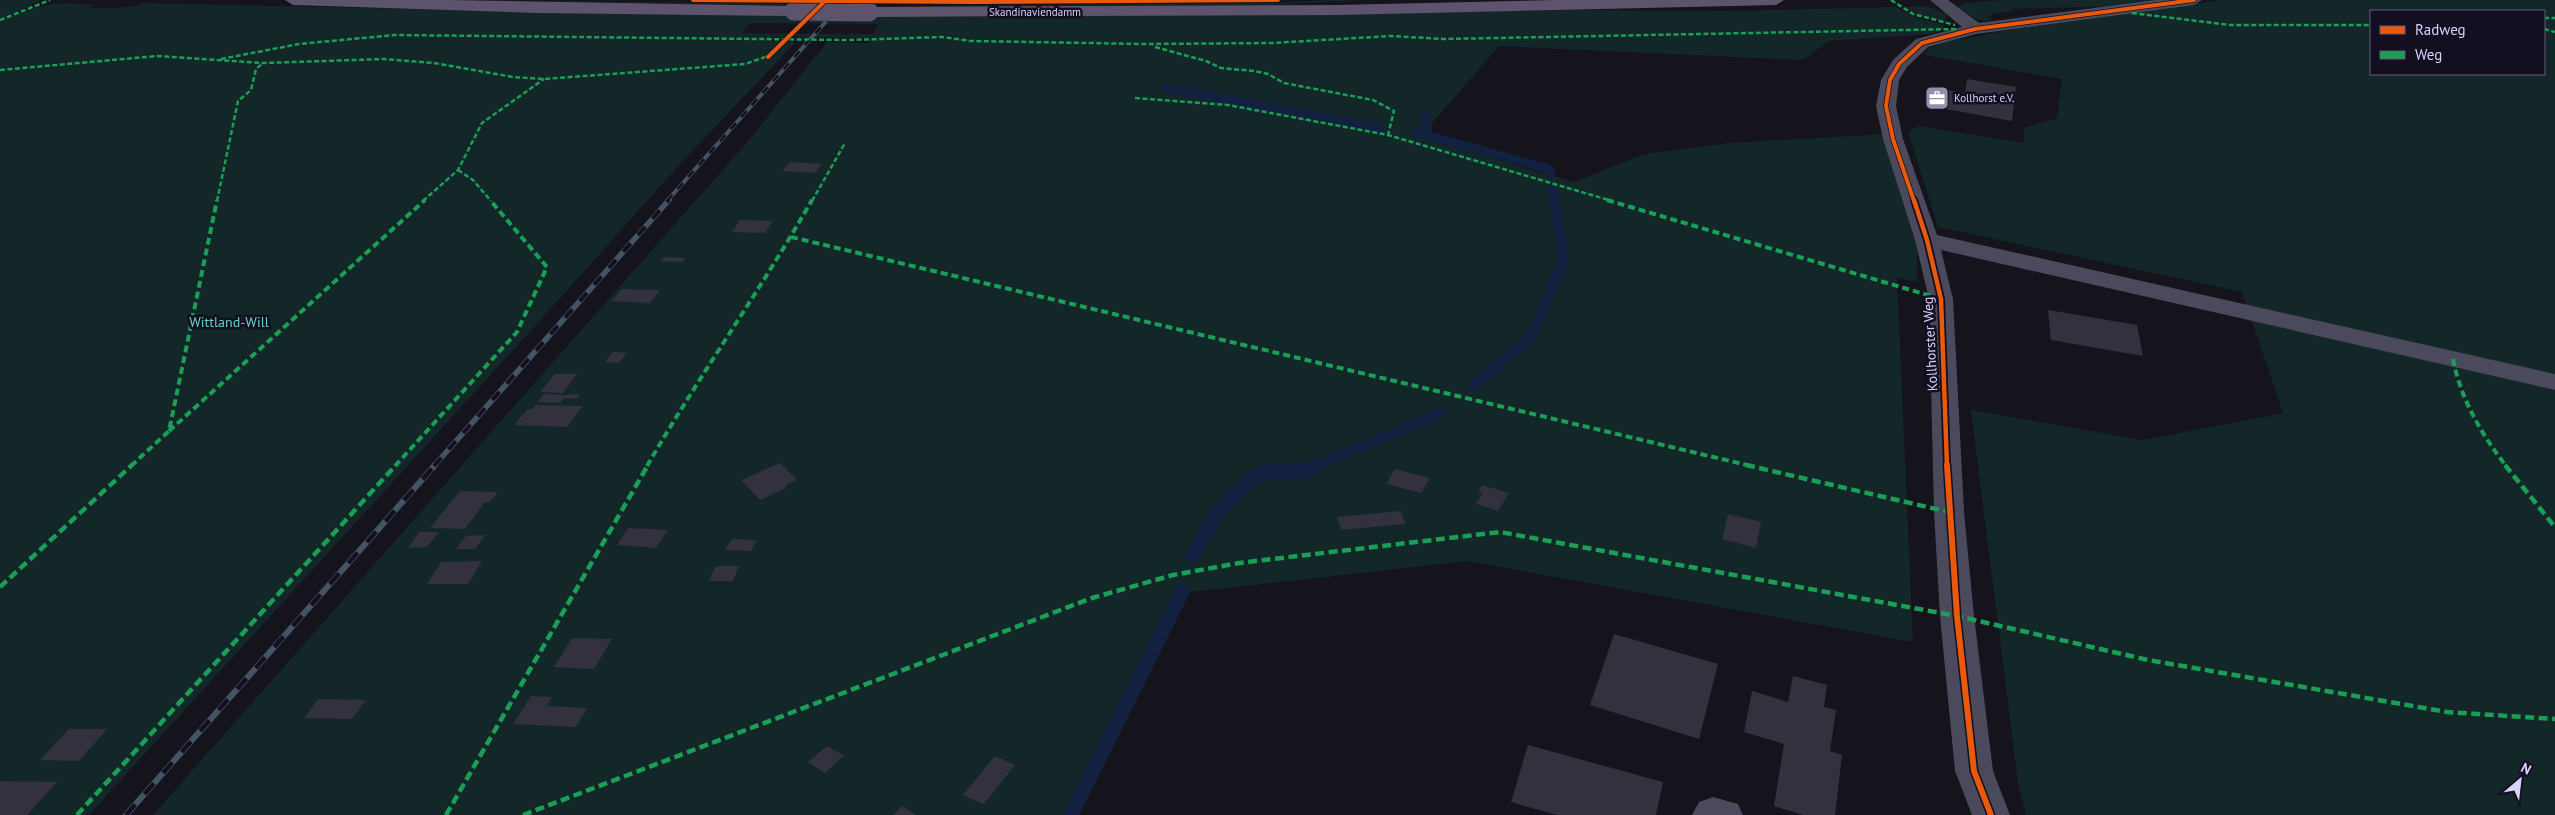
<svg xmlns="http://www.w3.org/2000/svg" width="2555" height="815" font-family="'PT Sans',sans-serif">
  <rect width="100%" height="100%" fill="#15131c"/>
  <path fill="#132728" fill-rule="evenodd" d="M0 0H42L3 18H8C46 3 54 1 95 5L89 8C100 8 136 8 144 3L597 13 987 17 1580 10 1725 11 1895 7 1917 18 1945 25 1941 31 1932 34 1829 41 1803 60 1499 46 1420 137 1574 182 1644 154 1729 143 1885 134 1917 232V282L1897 277 1913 642 1468 561 1182 593 1071 815H153L750 139 827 42 868 43 871 38 774 37 771 41 796 42 681 163 527 335 89 815H0ZM750 23 879 24 873 34 742 33Z
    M485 0 813 4 811 6Z
    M1330 0H1359L1269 5 857 6 1268 3Z
    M2003 0H2176L2123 6 2009 9 2012 12 1995 13 1988 17 1993 20C1978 23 1969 16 1958 7L1963 3Z
    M2221 0H2555V815H2026L2018 783 1971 410 2143 440 2283 413 2242 292 1938 227 1908 132 1919 126 2024 143V128L2057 118 2062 79 1925 55 1929 48 1947 42 2020 28ZM2371 11H2544V74H2371Z
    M1927 6 1946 14V22L1922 16 1903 7Z"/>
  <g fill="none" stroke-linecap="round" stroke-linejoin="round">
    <path stroke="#12213f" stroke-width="9" d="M1166 88 1379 128
      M1425 114 1428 135
      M1415 132 1549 169 1551 175
      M1552 188 1554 201"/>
    <path stroke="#12213f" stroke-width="11" d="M1474 386 1531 337 1564 259 1554 200
      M1316 466 1443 412"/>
    <path stroke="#12213f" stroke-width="15" d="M1193 555 1220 509 1243 486 1262 472 1304 471 1318 465
      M1071 815 1182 592"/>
  </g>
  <path fill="#34313f" d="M1967 79 2016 87 2012 121 1929 106 1934 88 1965 93Z
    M790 162 822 164 814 173 782 171Z
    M740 220 773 221 765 233 732 232Z
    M664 257 685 258 682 262 660 261Z
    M622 289 660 290 650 303 612 301Z
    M2048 310 2137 325 2143 356 2051 340Z
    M613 352 627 353 619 363 605 362Z
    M555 374H577L563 393 540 392Z
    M544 394 565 395 580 394 577 399 564 398 560 403 537 402Z
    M536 405 583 406 567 427 514 425 528 409H532Z
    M780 463 797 480 787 484 784 489 760 500 741 480Z
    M1395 469 1430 478 1421 493 1386 484Z
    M1482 485 1509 493 1498 511 1476 504 1483 493 1478 492Z
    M460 491 498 492 490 502H485L465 529 430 528Z
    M1401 511 1405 524 1341 530 1337 517Z
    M1728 514 1761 522 1756 548 1722 539Z
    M628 528 668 530 656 548 617 545Z
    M419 532H439L427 547 408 548Z
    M485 535 475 549H456L466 536Z
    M732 539 757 540 751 551 725 550Z
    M482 561 468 584H427L441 562Z
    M716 566H739L733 581H709Z
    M1614 634 1718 664 1699 739 1590 705Z
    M572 638 612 639 594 669 554 667Z
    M1793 676 1827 685 1824 707 1836 710 1830 751 1842 755 1835 815H1803L1774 806 1784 744 1744 732 1752 691 1788 702Z
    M531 696 552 697 546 706 587 708 576 727 513 724Z
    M318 699 366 700 352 719 304 718Z
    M69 729H107L79 761 40 760Z
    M1528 745 1663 782 1656 815H1557L1511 802Z
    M827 746 844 756 825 773 808 762Z
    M995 756 1015 765 984 804 963 795Z
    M0 781 57 782 27 815H0Z
    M903 806 916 815H893Z"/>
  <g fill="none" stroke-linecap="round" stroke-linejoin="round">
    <path fill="#4b495c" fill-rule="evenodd" d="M1930 0H1948L1979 23 2156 0H2202L2194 5 1976 34 1928 47 1907 67 1899 80 1896 106 1903 139 1937 235 2555 374V390L1941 250 1953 299 1964 512 1974 616 1993 771 2010 815H1972L1955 771 1940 616 1934 512 1929 299 1915 240 1883 139 1876 106 1881 80 1893 60 1916 39 1962 27Z
      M1713 797 1738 804 1743 815H1692L1699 802Z"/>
    <path fill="#5e536d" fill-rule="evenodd" d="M285 0H447L794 6 800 7 802 11 800 15 794 16 538 13 293 5Z
      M1555 0H1784L1776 5 1337 15 869 17 863 16 861 12 863 8 869 7 1337 5Z"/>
    <g stroke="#445464" stroke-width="4">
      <path id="rail-far2" d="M667 201 845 0"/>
    </g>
    <g stroke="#445464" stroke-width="5.5">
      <path id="rail-far1" d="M434 466 669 200"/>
    </g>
    <g stroke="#445464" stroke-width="6">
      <path id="rail" d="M126 815 435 465"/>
    </g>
    <use href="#rail-far2" stroke="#130f20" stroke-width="2.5" stroke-dasharray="8" stroke-linecap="butt"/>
    <use href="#rail-far1" stroke="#130f20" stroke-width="4" stroke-dasharray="11" stroke-linecap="butt"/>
    <use href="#rail" stroke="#130f20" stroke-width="4.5" stroke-dasharray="14" stroke-linecap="butt"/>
    <path stroke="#5e536d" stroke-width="19" d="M794 11 869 12"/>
    <path stroke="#1a9f57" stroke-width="2.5" stroke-dasharray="5 2.5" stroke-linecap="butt" d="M1891 0 1913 14 1955 25
      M2132 13 2230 25H2371
      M2544 18H2555
      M0 20 50 0
      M2544 29 2555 32
      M1155 47 1206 61 1221 68 1254 71 1268 74 1284 83 1373 100 1394 111 1388 135
      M221 59 299 44 395 35 850 40 942 37 971 41 1145 44 1273 43 1390 36 1444 39 1956 29
      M0 70 157 56 263 63 383 59 434 63 513 77 544 79 745 64 771 55
      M1135 98 1228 105 1388 135 1612 201
      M458 170 473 180 491 201
      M217 201 238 101 251 90 256 69 263 63
      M423 201 458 170 482 123 544 79
      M812 201 845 143"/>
    <path stroke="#1a9f57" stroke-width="4" stroke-dasharray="7 4" stroke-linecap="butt" d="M1607 200 1941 299
      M791 237 1751 466
      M2453 359C2461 400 2481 433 2506 466
      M169 431 425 200
      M131 466 169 431 217 200
      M395 466 517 332 547 267 490 200
      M647 466C699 376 760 291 812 200"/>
    <path stroke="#1a9f57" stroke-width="4.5" stroke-dasharray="9 4.5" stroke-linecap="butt" d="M1746 465 1949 512
      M2505 465 2555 527
      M0 587 132 465
      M77 815 396 465
      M446 815 648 465
      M523 815 1092 598 1173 575 1239 563 1500 532 1957 616 2148 660 2447 712 2555 719"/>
    <g stroke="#130f20" stroke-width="5.5">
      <path id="cycleway-far2" d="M693 0 973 2 1278 0
        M768 57 826 0
        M1914 201 1893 139 1886 106 1890 80 1899 64 1922 43 1975 29 2194 0"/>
    </g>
    <g stroke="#130f20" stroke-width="8">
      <path id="cycleway-far1" d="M1914 200 1927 240 1941 299 1947 466"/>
    </g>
    <g stroke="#130f20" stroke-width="9">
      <path id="cycleway" d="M1947 465 1957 616 1974 771 1991 815"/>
    </g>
    <use href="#cycleway-far2" stroke="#e8590c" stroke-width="4"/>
    <use href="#cycleway-far1" stroke="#e8590c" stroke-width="4.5"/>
    <use href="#cycleway" stroke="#e8590c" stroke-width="6"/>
  </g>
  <defs>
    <g id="office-square" transform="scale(1.25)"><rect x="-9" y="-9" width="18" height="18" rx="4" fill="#948fad" stroke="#130f20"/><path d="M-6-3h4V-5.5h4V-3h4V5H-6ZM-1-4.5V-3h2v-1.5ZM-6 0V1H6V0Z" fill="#fff"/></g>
  </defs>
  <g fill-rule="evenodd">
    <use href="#office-square" x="1937" y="98"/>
  </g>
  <g text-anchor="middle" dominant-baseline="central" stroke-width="5" stroke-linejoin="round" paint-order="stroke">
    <g font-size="11" fill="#d9d2fb" stroke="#130f20">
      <text x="1035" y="12">Skandinaviendamm</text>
    </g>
    <g font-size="11" fill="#d9d2fb" stroke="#130f20" text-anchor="start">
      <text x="1954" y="98">Kollhorst e.V.</text>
    </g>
    <g font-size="14" fill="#65d4be" stroke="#130f20">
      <text x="229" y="322">Wittland-Will</text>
    </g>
    <g font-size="14" fill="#d9d2fb" stroke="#130f20">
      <text transform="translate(1930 344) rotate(-93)">Kollhorster Weg</text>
    </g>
  </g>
  <rect x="2370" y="10" width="175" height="65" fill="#130f20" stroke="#625d78"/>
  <rect x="2380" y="26" width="25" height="8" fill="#e8590c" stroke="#625d78"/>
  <text x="2415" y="35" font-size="15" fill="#d9d2fb">Radweg</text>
  <rect x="2380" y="51" width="25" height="8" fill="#1a9f57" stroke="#625d78"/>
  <text x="2415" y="60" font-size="15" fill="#d9d2fb">Weg</text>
  <g transform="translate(2520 780) rotate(28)" stroke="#130f20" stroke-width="4" paint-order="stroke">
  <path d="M0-4L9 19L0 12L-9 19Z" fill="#d9d2fb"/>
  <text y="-8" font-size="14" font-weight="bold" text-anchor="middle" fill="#d9d2fb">N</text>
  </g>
</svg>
